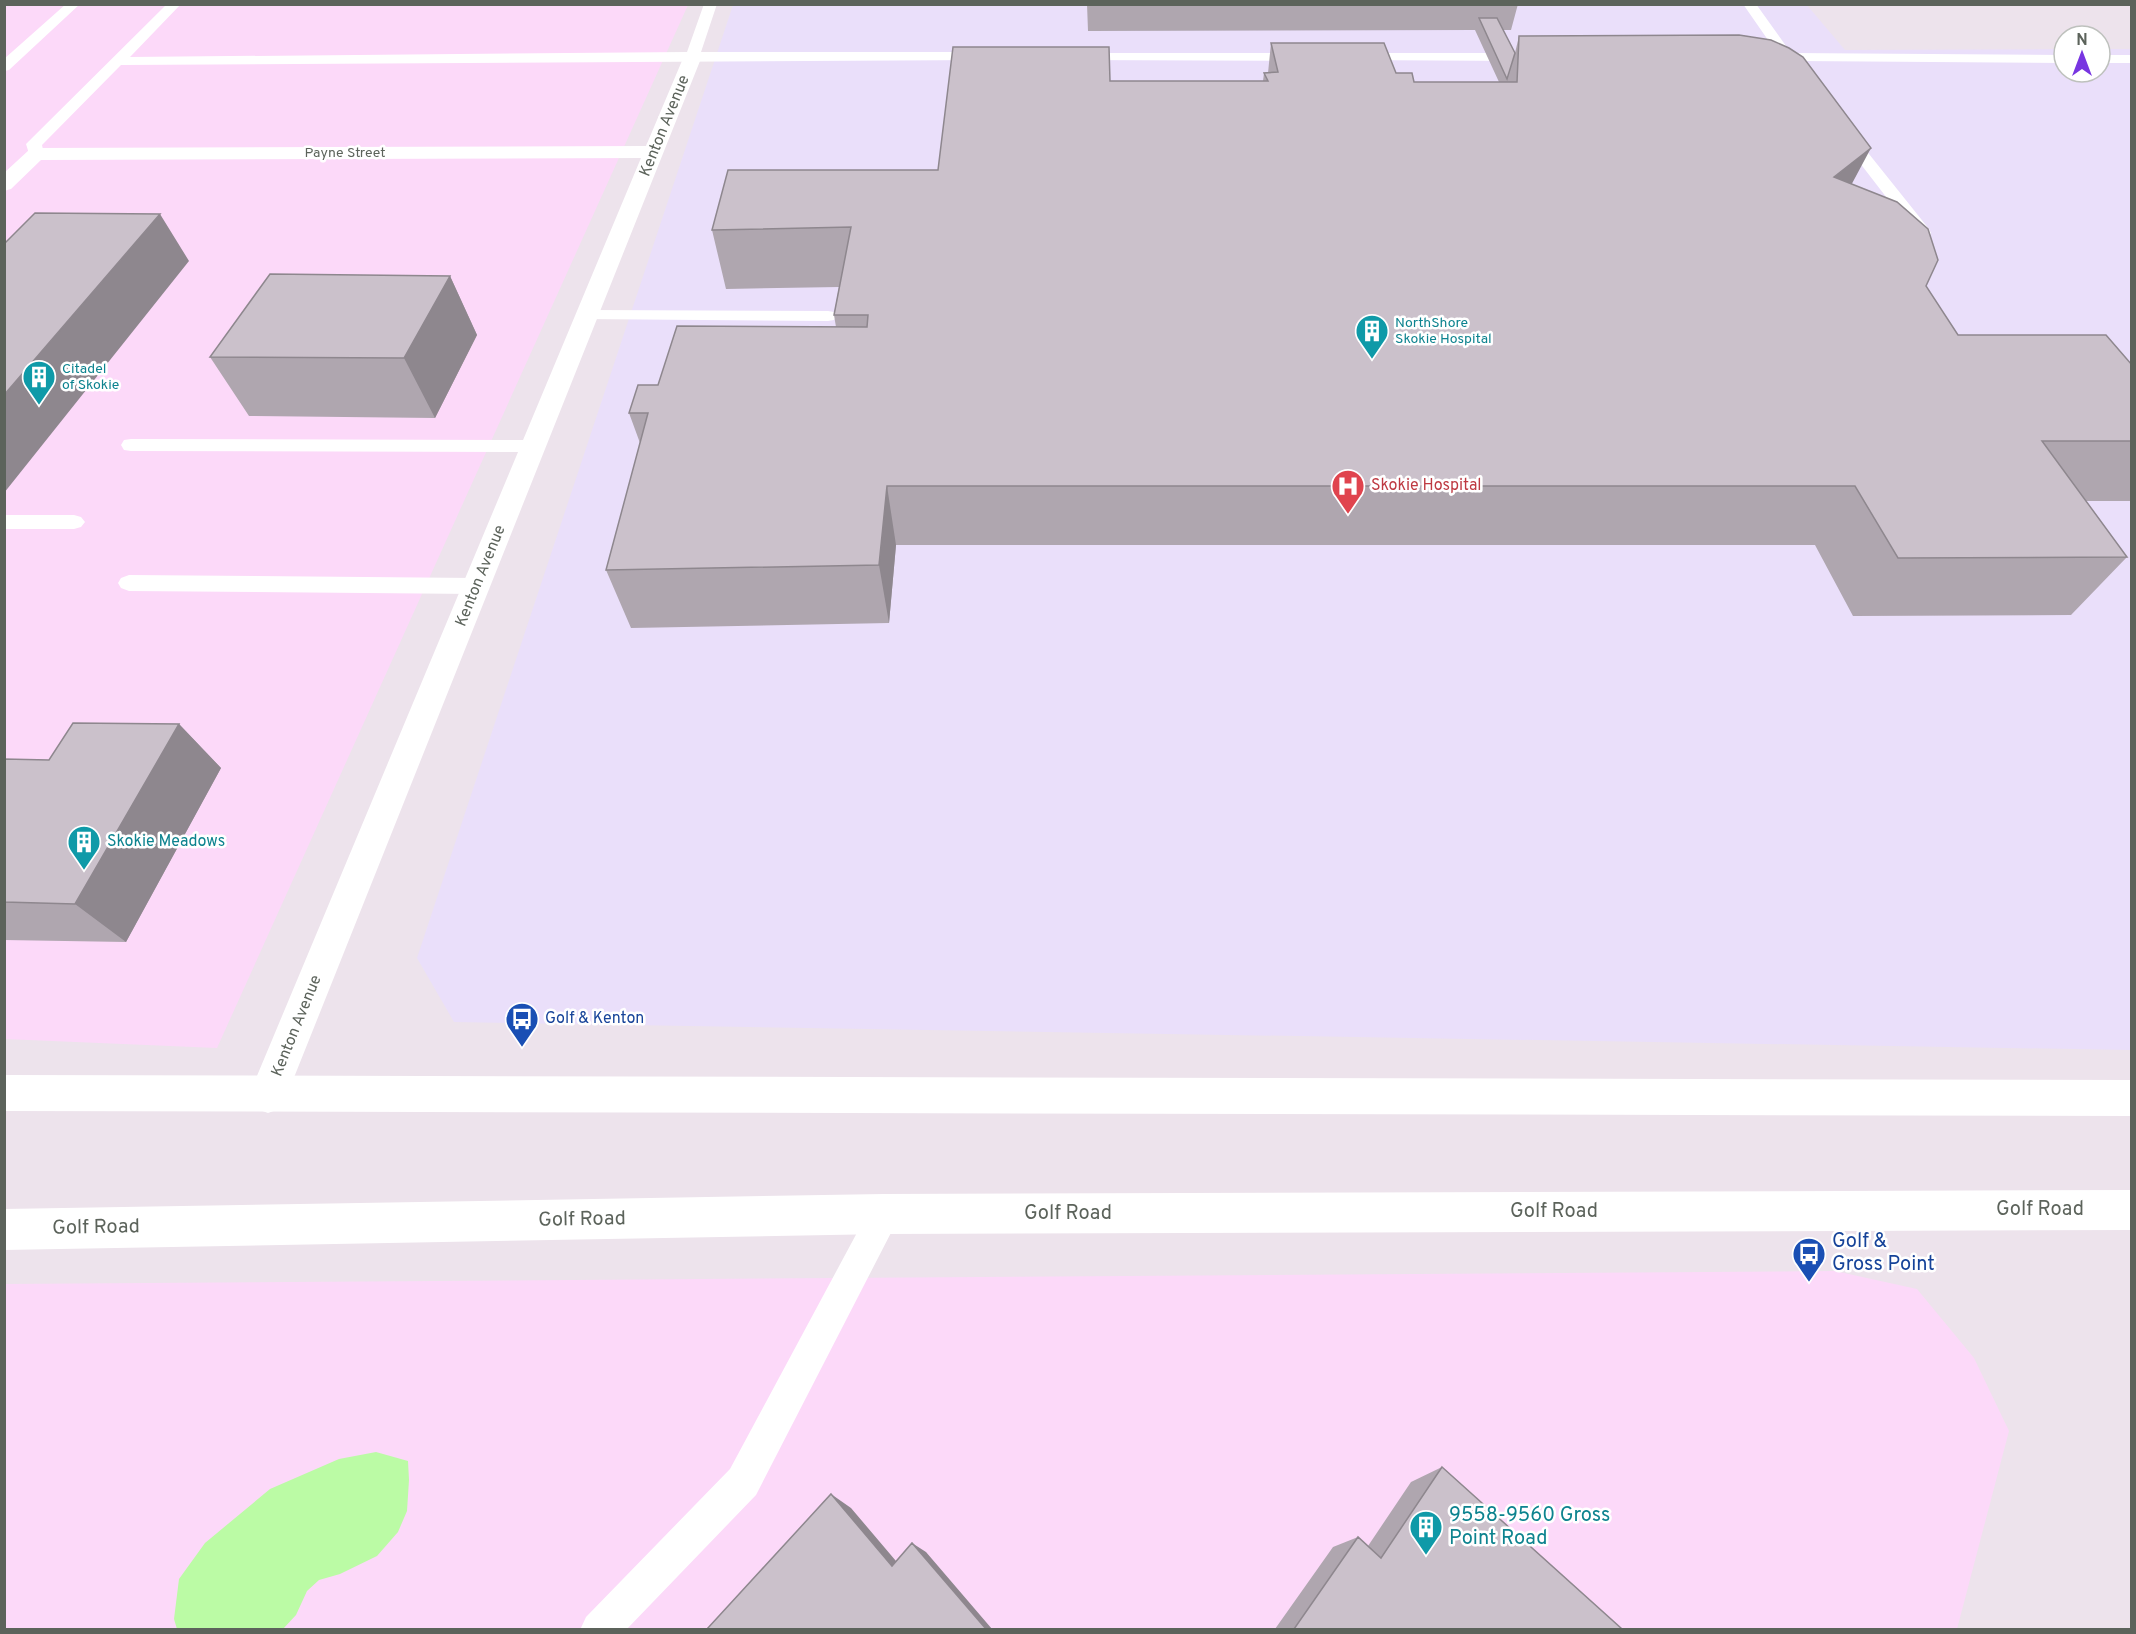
<svg xmlns="http://www.w3.org/2000/svg" width="2136" height="1634" font-family="Overpass,sans-serif">
  <rect width="100%" height="100%" fill="#ede3ec"/>
  <path fill="#fcd9f9" d="M5 5H688L217 1048 5 1039Z
    M1835 1271 1917 1289 1974 1358 2009 1431 1957 1629H5L4 1284Z"/>
  <path fill="#eadffa" d="M1806 4 1845 50 2064 49V72H2100V49H2131V1050L454 1022 417 958 733 5Z"/>
  <path fill="#bbfba5" d="M376 1452 408 1461 409 1480 407 1511 398 1532 377 1556 340 1574 319 1580 307 1591 296 1615 283 1629H177L174 1619 179 1579 205 1543 270 1489 339 1459Z"/>
  <g fill="none" stroke-linecap="round" stroke-linejoin="round">
    <path fill="#fff" fill-rule="evenodd" d="M66 4H80L9 70 4 71V59Z
      M167 4H181L130 57 687 52 704 4H717L701 52H987L994 56 987 60 121 65 42 145 44 154 42 157H30L26 144 29 141Z
      M1743 4H1756L1791 53 2064 55V63L1797 61 1801 67 1794 71 1789 70 1783 61 1765 60 1763 57 1765 54 1777 53Z
      M1074 53H1305L1312 57 1305 61 1069 60 1067 57Z
      M1356 53H1521L1528 57 1521 61 1351 60 1349 57Z
      M2100 55H2132V63H2100Z
      M1844 127 1849 129 1929 229 1931 233 1929 237H1917L1836 132Z
      M587 310 828 311 834 312 837 316 834 320 828 321 581 319 578 315 581 311Z
      M131 439 534 440 541 441 544 446 541 451 534 452 131 451 124 450 121 445 124 440Z
      M4 515H74L81 517 85 522 81 527 74 529H4Z
      M129 575 476 578 484 580 487 586 484 592 476 594 129 591 121 588 118 583 121 578Z
      M884 1198 895 1203 900 1214 895 1225 756 1495 626 1630H580L586 1617 730 1469 873 1203Z"/>
    <path fill="#fff" fill-rule="evenodd" d="M693 51 699 52 702 56 287 1095 282 1108 268 1113 254 1108 249 1095 641 158 41 160 11 189 4 191V173L29 150 36 148 646 146 684 56 687 52Z"/>
    <path fill="#fff" fill-rule="evenodd" d="M4 1075 2132 1080V1116L4 1111Z
      M2132 1190V1230L884 1234 4 1250V1209L884 1194Z"/>
  </g>
  <path fill="#afa6af" d="M1087 4H1518L1511 30H1503L1515 53 1519 36 1852 184 1926 286 1958 335 2132 365V501H2086L2127 557 2071 615 1853 616 1815 545H896L889 623 631 628 606 570 640 443 629 413 658 385 836 327 834 315 839 287 726 289 712 230 938 170 1110 81H1263L1264 73H1268L1271 43 1396 73 1414 82H1499L1475 30 1088 31Z
    M450 276 477 335 435 418 249 416 210 357Z
    M179 724 221 768 126 942 4 940V759L49 760Z
    M1442 1467 1622 1629H1275L1333 1547 1358 1537 1368 1546 1411 1482Z"/>
  <path fill="#8e878e" d="M1871 148 1840 206 1834 177Z
    M160 214 189 261 4 493V395Z
    M450 276 477 335 435 418 404 358Z
    M887 486 896 545 889 623 879 565Z
    M179 724 221 768 126 942 75 904Z
    M831 1494 851 1508 907 1574 892 1566Z
    M912 1543 926 1552 992 1629H986Z"/>
  <path fill="#cbc1cb" stroke="#8e878e" stroke-width="1.5" d="M1479 18H1497L1515 53 1507 79Z
    M1739 35 1771 40 1789 48 1803 57 1871 148 1834 177 1897 202 1928 229 1938 260 1926 286 1958 335H2106L2132 365V441H2042L2127 557 1898 558 1855 486H887L879 565 606 570 648 413H629L638 385H658L677 326 867 327 868 315H834L851 227 712 230 728 170H938L953 47H1109L1110 81H1268L1264 73 1278 72 1271 43H1384L1396 73H1412L1414 82H1517L1519 36Z
    M35 213 160 214 4 395V244Z
    M270 274 450 276 404 358 210 357Z
    M73 723 179 724 75 904 4 902V759L49 760Z
    M1442 1467 1622 1629H1294L1358 1537 1381 1558Z
    M831 1494 892 1566 912 1543 986 1629H707Z"/>
  <defs>
    <g id="building-pin" transform="scale(1.725)"><path d="M0 17L-7.5 6A9.5 9.5 0 1 1 7.5 6Z" fill="#0f9aa8" stroke="#fff"/><path d="M-4-6H4V6H1V3H-1V6H-4ZM-2.5-4.3h1.7v1.8h-1.7ZM.8-4.3h1.7v1.8H.8ZM-2.5-1h1.7V.8h-1.7ZM.8-1h1.7V.8H.8Z" fill="#fff"/></g>
    <g id="hospital-pin" transform="scale(1.725)"><path d="M0 17L-7.5 6A9.5 9.5 0 1 1 7.5 6Z" fill="#e0444e" stroke="#fff"/><path d="M-5-5h3v3.5h4V-5h3V5h-3V1.5h-4V5h-3Z" fill="#fff"/></g>
    <g id="bus-pin" transform="scale(1.725)"><path d="M0 17L-7.5 6A9.5 9.5 0 1 1 7.5 6Z" fill="#1a4fb4" stroke="#fff"/><path d="M-5-6H5V4H4V6H2V4H-2V6H-4V4H-5ZM-3.5-4V0h7V-4ZM-3.5 1.2v1.5H-2V1.2ZM2 1.2v1.5H3.5V1.2Z" fill="#fff"/></g>
  </defs>
  <g fill-rule="evenodd">
    <use href="#building-pin" x="1372" y="331"/>
    <use href="#building-pin" x="39" y="377"/>
    <use href="#hospital-pin" x="1348" y="486"/>
    <use href="#building-pin" x="84" y="842"/>
    <use href="#bus-pin" x="522" y="1019"/>
    <use href="#bus-pin" x="1809" y="1254"/>
    <use href="#building-pin" x="1426" y="1527"/>
  </g>
  <g text-anchor="middle" dominant-baseline="central" stroke-width="5" stroke-linejoin="round" paint-order="stroke">
    <g font-size="14" fill="#5c635b" stroke="#fff">
      <text x="345" y="153">Payne Street</text>
    </g>
    <g font-size="14" fill="#0d838f" stroke="#fff" text-anchor="start">
      <text x="1395" y="323">NorthShore<tspan x="1395" dy="16">Skokie Hospital</tspan></text>
      <text x="62" y="369">Citadel<tspan x="62" dy="16">of Skokie</tspan></text>
    </g>
    <g font-size="16" fill="#5c635b" stroke="#fff">
      <text transform="translate(665 126) rotate(-68)">Kenton Avenue</text>
      <text transform="translate(481 576) rotate(-68)">Kenton Avenue</text>
      <text transform="translate(297 1026) rotate(-68)">Kenton Avenue</text>
    </g>
    <g font-size="16" fill="#be3a42" stroke="#fff" text-anchor="start">
      <text x="1371" y="486">Skokie Hospital</text>
    </g>
    <g font-size="16" fill="#0d838f" stroke="#fff" text-anchor="start">
      <text x="107" y="842">Skokie Meadows</text>
    </g>
    <g font-size="16" fill="#164399" stroke="#fff" text-anchor="start">
      <text x="545" y="1019">Golf &amp; Kenton</text>
    </g>
    <g font-size="20" fill="#5c635b" stroke="#fff">
      <text x="2040" y="1210">Golf Road</text>
      <text x="1554" y="1212">Golf Road</text>
      <text x="1068" y="1214">Golf Road</text>
      <text transform="translate(582 1220) rotate(-1)">Golf Road</text>
      <text transform="translate(96 1228) rotate(-1)">Golf Road</text>
    </g>
    <g font-size="20" fill="#164399" stroke="#fff" text-anchor="start">
      <text x="1832" y="1242">Golf &amp;<tspan x="1832" dy="23">Gross Point</tspan></text>
    </g>
    <g font-size="20" fill="#0d838f" stroke="#fff" text-anchor="start">
      <text x="1449" y="1516">9558-9560 Gross<tspan x="1449" dy="23">Point Road</tspan></text>
    </g>
  </g>
  <rect width="2136" height="1634" fill="none" stroke="#5c635b" stroke-width="12"/>
  <g transform="translate(2082 54)"><circle r="28" fill="#ffffff" stroke="#bec1bd" stroke-width="1.5"/>
  <path d="M0-4.5L10 22L0 15L-10 22Z" fill="#7835e1"/>
  <text y="-9" font-size="16" font-weight="bold" text-anchor="middle" fill="#5c635b">N</text>
  </g>
</svg>
